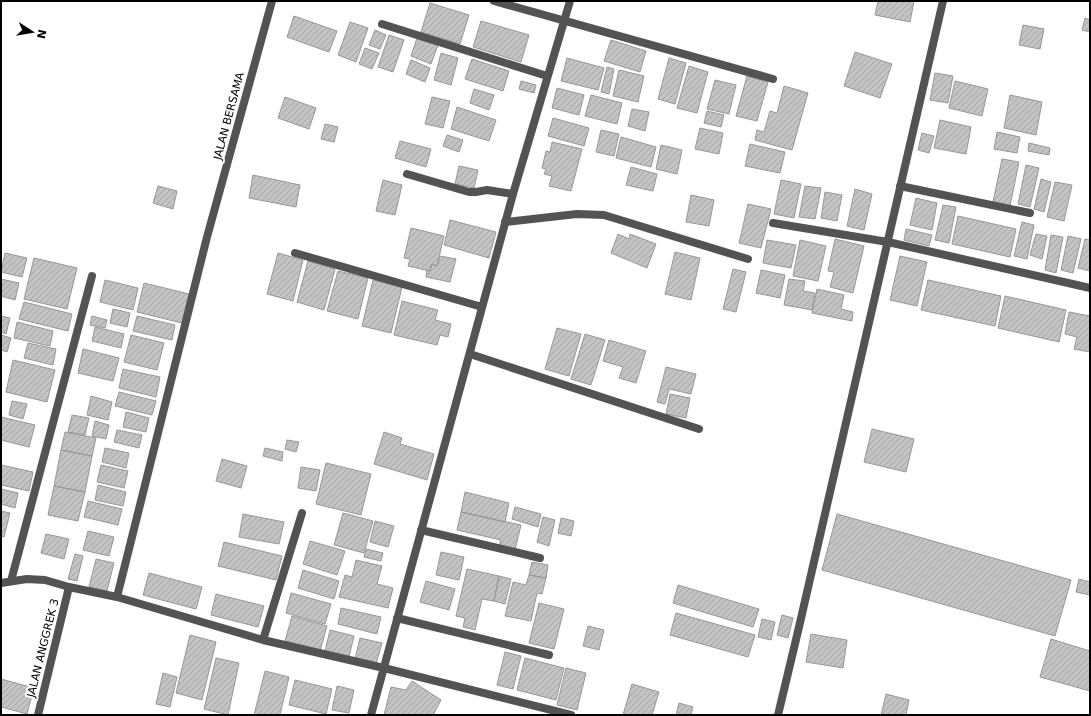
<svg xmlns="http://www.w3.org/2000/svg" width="1091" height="716" font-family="'DejaVu Sans',sans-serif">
  <defs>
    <pattern id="building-hatch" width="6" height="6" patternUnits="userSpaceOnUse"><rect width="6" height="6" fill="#c3c3c3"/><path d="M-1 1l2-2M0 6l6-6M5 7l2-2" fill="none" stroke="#a6a6a6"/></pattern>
  </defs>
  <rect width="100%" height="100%" fill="#fff"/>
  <path fill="url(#building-hatch)" stroke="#979797" d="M878 1H914L910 22 875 15Z
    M430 3 469 15 460 44 421 32Z
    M294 16 337 31 329 52 287 37Z
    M1085 18 1090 20V32L1082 30Z
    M481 21 529 35 521 62 473 47Z
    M350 22 368 28 356 62 338 55Z
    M1023 25 1044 29 1040 49 1019 45Z
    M375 30 386 35 380 49 369 45Z
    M389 35 404 40 393 72 378 67Z
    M417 38 438 45 431 64 411 56Z
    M611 40 646 51 640 72 604 61Z
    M365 48 379 53 372 69 359 64Z
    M855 52 892 64 880 98 844 86Z
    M441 53 458 58 451 85 434 80Z
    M567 58 604 68 598 90 561 81Z
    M669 58 686 63 675 104 658 99Z
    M472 59 509 71 503 91 465 79Z
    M411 60 430 68 425 82 406 74Z
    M689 66 708 72 697 113 677 108Z
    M607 67 614 69 609 94 601 92Z
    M619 70 644 76 638 102 613 96Z
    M935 73 953 76 948 103 930 100Z
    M747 76 768 82 757 121 736 116Z
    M715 80 736 85 729 114 707 109Z
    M521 81 536 85 534 93 519 89Z
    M955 81 988 89 982 116 949 108Z
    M784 86 808 93 792 150 755 140 757 130 764 132 770 111 777 113Z
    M557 88 584 95 579 115 552 108Z
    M474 89 494 95 489 110 470 103Z
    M591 95 622 103 617 124 585 116Z
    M1010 95 1042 102 1036 135 1004 128Z
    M285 97 316 108 309 129 278 118Z
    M432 97 450 101 443 128 425 124Z
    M457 107 496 120 489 141 451 129Z
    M632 109 649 112 645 131 628 126Z
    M707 111 724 115 721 127 704 123Z
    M553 118 589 128 584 146 548 136Z
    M940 120 971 127 966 154 934 148Z
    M325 124 338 127 334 142 321 139Z
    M700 128 723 133 719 154 695 149Z
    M601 130 619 134 614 156 596 152Z
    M997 132 1020 137 1017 153 994 149Z
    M922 133 934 136 929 153 918 150Z
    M447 135 463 140 459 152 443 146Z
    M621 137 656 147 651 167 616 158Z
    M400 141 431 149 426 167 395 158Z
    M552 142 582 149 571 191 549 186 552 176 544 174 546 169 542 168 546 151 550 152Z
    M1029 143 1050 148 1049 155 1028 151Z
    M750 144 785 152 780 173 745 166Z
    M661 145 682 150 677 174 656 169Z
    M1002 159 1019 162 1010 206 993 202Z
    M1026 165 1039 168 1030 207 1018 204Z
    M459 166 478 170 474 188 455 184Z
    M631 167 657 174 653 191 626 185Z
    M253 175 300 185 296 207 249 198Z
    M1041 179 1051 182 1044 212 1034 209Z
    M383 180 402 185 395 215 376 211Z
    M781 180 801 184 794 218 774 214Z
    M1055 182 1072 185 1064 221 1047 217Z
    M158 186 177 191 173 209 153 203Z
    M805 186 821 188 815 219 799 217Z
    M855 189 872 194 864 230 847 226Z
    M825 192 842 195 837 221 821 218Z
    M691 195 714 200 709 226 686 222Z
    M916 198 937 203 932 230 910 225Z
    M748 204 771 209 761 248 739 243Z
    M943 205 956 207 949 243 935 240Z
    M958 216 1016 229 1010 257 952 244Z
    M450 220 496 232 489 258 444 245Z
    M1022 222 1034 225 1027 259 1014 256Z
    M411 228 444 236 437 266 432 264 430 271 408 266 410 259 404 258Z
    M906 229 932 235 929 246 904 240Z
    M618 234 629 239 630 234 656 244 647 268 611 253Z
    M1036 234 1047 236 1042 259 1030 255Z
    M1051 235 1063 237 1056 273 1045 270Z
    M1068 236 1081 239 1073 273 1061 270Z
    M835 239 864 246 853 293 830 287 834 272 828 271Z
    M1085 239 1090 240V271L1078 268Z
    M767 240 796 245 791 268 763 263Z
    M800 240 826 246 818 281 793 276Z
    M675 252 700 258 691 300 665 294Z
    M5 253 27 258 22 277 1 272Z
    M278 253 303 260 293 301 267 294Z
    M440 256 456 259 450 282 426 277 427 270 430 271 432 264 437 266Z
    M900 256 927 262 917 306 890 300Z
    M34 258 77 268 67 309 24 299Z
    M308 261 335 269 324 310 297 302Z
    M733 269 746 272 736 312 723 309Z
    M761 270 785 275 780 298 756 293Z
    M338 271 368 278 358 319 327 311Z
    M1 279 19 283 15 300 1 296Z
    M789 279 805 281 803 291 815 293 812 310 784 305Z
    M105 280 138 288 133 310 100 302Z
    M373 280 402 287 391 333 362 326Z
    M928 280 1001 296 995 326 921 310Z
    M144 283 189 294 182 323 137 312Z
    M817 289 844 295 841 309 853 312 852 321 812 313Z
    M1005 296 1066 310 1059 342 998 328Z
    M402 301 438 310 435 320 451 324 448 337 440 335 437 345 394 335Z
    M24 302 72 314 68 331 19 319Z
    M113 309 130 313 127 327 110 323Z
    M1069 312 1090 316V352L1074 349 1077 337 1065 334Z
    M1 316 10 318 6 334 1 332Z
    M92 316 107 320 105 328 90 325Z
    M137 316 175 325 172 340 133 331Z
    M17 322 53 331 50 346 14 338Z
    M95 327 124 334 121 348 92 341Z
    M557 328 581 334 569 376 545 369Z
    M585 334 605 340 591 385 571 379Z
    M1 335 11 338 7 352 1 350Z
    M131 335 164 343 157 370 124 362Z
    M609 340 646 351 636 383 619 378 623 367 603 361Z
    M28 343 56 349 53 365 24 358Z
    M83 349 119 358 113 381 78 373Z
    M13 360 55 370 47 402 6 392Z
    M666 367 696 374 691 394 669 389 665 404 657 402Z
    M123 369 160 377 156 397 119 388Z
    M119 392 156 401 152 415 115 406Z
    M670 394 690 398 686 418 666 414Z
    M91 396 112 402 108 420 87 415Z
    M12 401 27 404 23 419 9 415Z
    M126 412 149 418 146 432 123 427Z
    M72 415 89 418 85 435 68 432Z
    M1 417 35 425 29 447 1 440Z
    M95 421 109 425 106 439 92 436Z
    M872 429 914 439 906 472 864 462Z
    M117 430 142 435 139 448 114 442Z
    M65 432 96 438 92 456 61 450Z
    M384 432 402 438 400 444 434 454 427 480 374 464Z
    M287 440 299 442 296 452 285 449Z
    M105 448 129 453 126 468 102 462Z
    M265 448 283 452 282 461 263 456Z
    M61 450 92 456 85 492 54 486Z
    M222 459 247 466 241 488 216 481Z
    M326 463 371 474 361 515 316 504Z
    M1 465 33 472 29 491 1 485Z
    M101 465 128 471 124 488 97 482Z
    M301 467 320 470 316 491 298 488Z
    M98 485 126 492 123 506 95 500Z
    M54 486 85 492 78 521 48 515Z
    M1 489 18 493 15 508 1 504Z
    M465 492 509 503 505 522 461 512Z
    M88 501 122 509 118 525 84 517Z
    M515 507 541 514 538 527 512 519Z
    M1 511 10 513 4 537 1 536Z
    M461 512 521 525 515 550 499 546 501 540 457 530Z
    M343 513 373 521 364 553 334 545Z
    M243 514 284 522 279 544 239 537Z
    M837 514 1071 580 1055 636 822 570Z
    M543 517 555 520 549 546 537 542Z
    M561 518 574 521 571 536 558 533Z
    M375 521 394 526 388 547 370 542Z
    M88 531 114 537 109 556 83 550Z
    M46 534 69 539 64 559 41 553Z
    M310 541 345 551 337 575 303 564Z
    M224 542 282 556 276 580 218 566Z
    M366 549 383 553 381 561 364 557Z
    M441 552 464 557 459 580 436 575Z
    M75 554 83 556 77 581 68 579Z
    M96 559 114 563 107 591 89 587Z
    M356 560 382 566 377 584 393 588 388 608 339 597 345 575 352 577Z
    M532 562 548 565 546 578 529 575Z
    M467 569 499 576 494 601 482 599 475 630 463 627 465 618 456 616Z
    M303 570 339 581 334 599 298 588Z
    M149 573 202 587 196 609 143 595Z
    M529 575 546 578 542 594 537 593 531 621 505 616 513 582 526 585Z
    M499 576 511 579 505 604 494 601Z
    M1079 579 1090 582V595L1076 592Z
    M426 581 455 589 449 610 420 602Z
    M678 585 759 609 753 627 673 603Z
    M291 593 331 604 325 624 286 613Z
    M216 594 264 606 258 627 211 615Z
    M539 603 564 609 554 649 529 643Z
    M341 608 381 617 377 634 338 624Z
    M676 613 755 635 748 657 670 635Z
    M782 615 793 618 788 638 777 635Z
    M292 616 327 626 320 651 285 641Z
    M762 619 775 622 771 640 758 637Z
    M588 626 604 630 599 650 583 646Z
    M330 630 354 636 349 657 325 651Z
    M811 634 847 640 843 668 806 662Z
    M190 635 216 642 202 700 176 693Z
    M360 638 382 643 376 664 355 659Z
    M1051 639 1090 651V691L1040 677Z
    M505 652 521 656 513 689 497 685Z
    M216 658 239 663 228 715 204 709Z
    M525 658 564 668 556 700 517 690Z
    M566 668 586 673 577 710 557 705Z
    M265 671 289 677 280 715H254Z
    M163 673 177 677 170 707 156 704Z
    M1 679 34 688 27 714 1 707Z
    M295 680 332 689 326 714 289 705Z
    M412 681 441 700 433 715H384L391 687 406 690Z
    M632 684 659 692 652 715H623Z
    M337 686 354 690 349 713 332 710Z
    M886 694 909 700 906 715H881Z
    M679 703 693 707 691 715H676Z"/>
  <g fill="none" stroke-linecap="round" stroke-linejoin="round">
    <path stroke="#535353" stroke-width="8" d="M494 1 773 79
      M382 24 547 76
      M407 174 469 192H476L487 190 513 194
      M900 186 1030 213
      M505 222 577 214 604 215 748 259
      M773 223 888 242 1090 288
      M295 253 482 307
      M470 354 699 429
      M421 530 540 558
      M11 581 92 276
      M1 583 27 579 45 580 69 587 117 597 263 640 384 668 571 715
      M117 597 207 237 272 1
      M397 618 549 655
      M263 640 302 513
      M38 715 69 587
      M371 715 513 194 570 1
      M778 715 799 627 943 1"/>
  </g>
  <g text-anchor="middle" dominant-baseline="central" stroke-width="4" stroke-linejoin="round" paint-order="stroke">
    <g font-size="11" fill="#000" stroke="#fff">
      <text transform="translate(229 116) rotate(-75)">JALAN BERSAMA</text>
      <text transform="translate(43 648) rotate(-76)">JALAN ANGGREK 3</text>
    </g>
  </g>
  <rect width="1091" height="716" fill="none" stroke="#000000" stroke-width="4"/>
  <g transform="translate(32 32) rotate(102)" stroke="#ffffff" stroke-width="3" paint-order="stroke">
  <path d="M0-3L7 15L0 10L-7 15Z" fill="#000000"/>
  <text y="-6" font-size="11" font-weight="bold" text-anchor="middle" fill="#000000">N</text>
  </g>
</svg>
